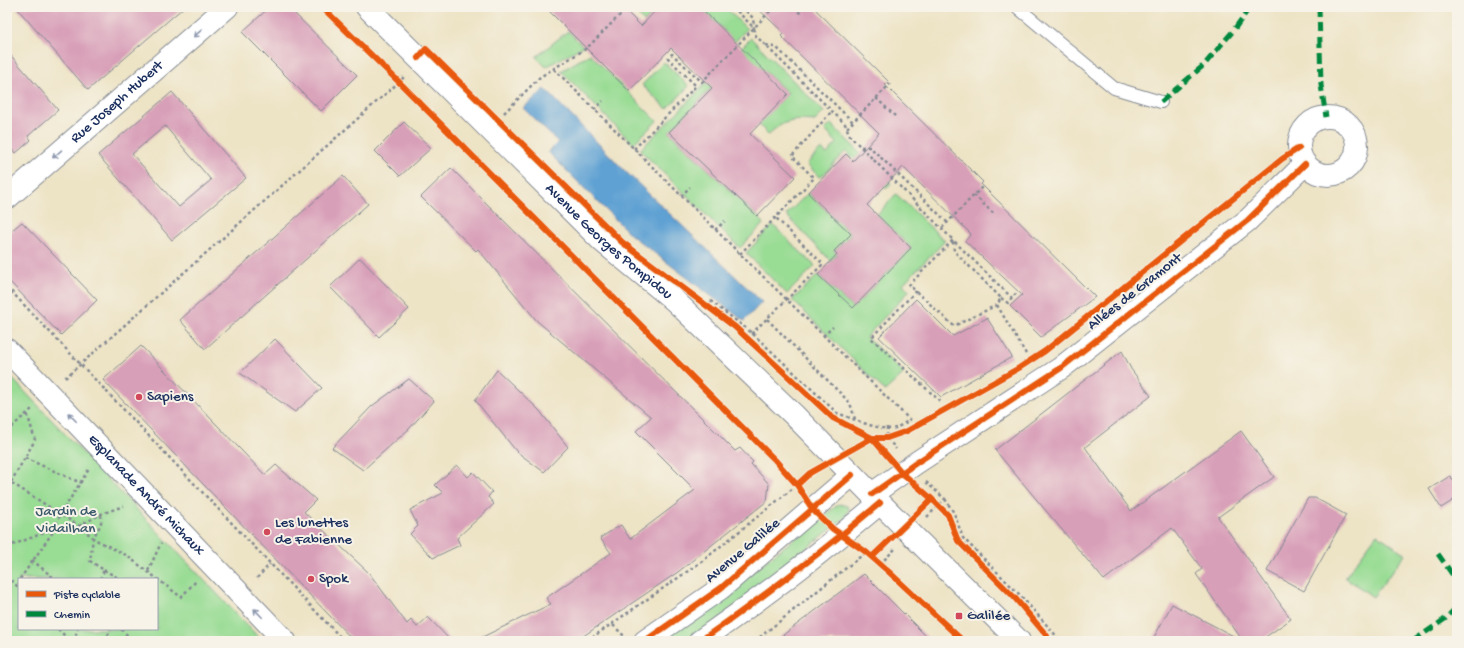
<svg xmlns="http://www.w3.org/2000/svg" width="1464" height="648" font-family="'Gochi Hand',sans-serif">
  <rect width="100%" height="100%" fill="#f7f3e8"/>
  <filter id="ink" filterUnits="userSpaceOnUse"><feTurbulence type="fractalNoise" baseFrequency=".025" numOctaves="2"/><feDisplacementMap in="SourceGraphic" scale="8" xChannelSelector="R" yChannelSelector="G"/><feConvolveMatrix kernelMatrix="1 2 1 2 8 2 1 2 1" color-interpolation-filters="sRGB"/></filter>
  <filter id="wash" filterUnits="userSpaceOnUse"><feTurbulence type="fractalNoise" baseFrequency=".012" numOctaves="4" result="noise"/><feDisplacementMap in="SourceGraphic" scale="16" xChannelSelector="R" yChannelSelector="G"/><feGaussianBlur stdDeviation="0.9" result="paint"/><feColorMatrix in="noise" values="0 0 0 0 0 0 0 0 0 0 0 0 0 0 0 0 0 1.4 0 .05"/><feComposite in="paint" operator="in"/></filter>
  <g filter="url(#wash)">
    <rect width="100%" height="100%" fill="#ede3c5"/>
    <path fill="#99dc94" stroke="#5a8679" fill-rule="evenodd" d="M635 7H659L644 22 633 9Z
      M700 7H725L747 29 702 76 690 66 725 31Z
      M568 31 583 46 546 67 536 57Z
      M751 38 824 112 815 121C794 119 783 120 768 135L759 124 788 93 745 53 669 132 764 223 740 248 640 150Z
      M590 54 657 121 633 144 561 71Z
      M664 62 689 86 667 109 642 85Z
      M831 124 891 183 886 189 846 151 820 178 807 164 821 149 827 154 837 143 825 130Z
      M808 193 851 234 834 251 837 254 831 261 786 215Z
      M896 194 945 241 903 284 909 291 866 337 904 373 885 391 792 300 818 275 853 308 911 248 877 215Z
      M773 225 815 266 787 294 746 253Z
      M7 373 262 641H7ZM19 579H157V629H19Z
      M839 504 847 506 849 509 846 517 707 628 688 641H657L730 589Z
      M1377 534 1405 554 1373 597 1345 577Z"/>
    <path fill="#5fa1d3" stroke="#3d6898" d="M545 89 627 173 762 302 744 321 631 235 548 152 558 142 523 108Z"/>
    <g id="blocks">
      <path fill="#d89fb8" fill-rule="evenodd" d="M16 7H184L88 90Z
        M270 7H288L357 75 321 111 242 32Z
        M545 7H622L641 26 659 7H700L788 94 750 134 795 177 757 216 669 132 712 88 671 48 629 91Z
        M756 7H813L889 82 885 85 983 182 981 184 1095 297 1041 337 1010 306 1022 295 965 241 971 234 903 167 867 205 911 248 853 308 818 275 837 254 834 251 851 234 808 193 846 154 853 161 879 133 781 36 784 33Z
        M7 51 58 110 28 136 31 140 16 153 7 141Z
        M172 92 246 178 172 240 98 155ZM165 126 211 180 179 207 132 154Z
        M404 122 431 148 400 176 375 151Z
        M451 168 735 451 740 448 753 462 751 464 769 484 767 501 678 572 576 641H474L551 604 546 598 611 553 600 538 621 525 630 539 695 490 636 431 651 417 537 321 478 249 476 251 421 197Z
        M343 176 368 204 205 349 180 320Z
        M22 222 97 300 61 335 7 279V234Z
        M360 258 409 309 379 337 330 287Z
        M916 299 953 336 987 318 1012 357 941 397 879 337Z
        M275 339 322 388 295 412 240 373Z
        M141 346 265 475 276 465 316 500 304 512 369 573 407 624 411 620 417 627 428 617 451 641H354L103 380Z
        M1122 351 1131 369 1151 396 1085 447 1131 511 1241 431 1274 477 1218 517 1291 619 1260 641H1243L1196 574 1202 569 1172 528 1104 580 995 450Z
        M497 370 539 410 568 447 544 472 517 452 475 400Z
        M409 379 434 401 409 429 363 470 332 448 372 406Z
        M457 465 468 477 473 472 492 492 488 497 494 504 457 538 460 545 433 558 410 534 418 526 410 510 443 493 435 485Z
        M1450 476 1457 486V498L1441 508 1429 489Z
        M1308 498H1315L1346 515 1304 591 1267 571Z
        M864 574 931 641H775Z
        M1172 604 1243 641H1152Z"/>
    </g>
  </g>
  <g filter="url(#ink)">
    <use href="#blocks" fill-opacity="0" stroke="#848992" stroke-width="1"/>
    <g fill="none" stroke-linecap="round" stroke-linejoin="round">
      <g stroke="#848992" stroke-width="14">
        <path id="lane" d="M1017 7 1114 88 1161 102"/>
      </g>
      <g stroke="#848992" stroke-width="24">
        <g id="street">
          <circle cx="1328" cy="146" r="29"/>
          <path id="s1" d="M7 198 227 7"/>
          <path id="s2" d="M7 350 285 641"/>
          <path d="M872 494 916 463 1061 368 1248 220 1305 164"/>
          <path d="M645 641 721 588 852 475"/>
          <path d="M700 641C762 598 822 552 880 503"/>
        </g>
      </g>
      <g stroke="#848992" stroke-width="24">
        <g id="secondary">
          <path id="s3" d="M367 7 602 241 675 301 794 415 880 503 1019 641"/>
        </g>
      </g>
      <path stroke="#848992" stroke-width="2.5" stroke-dasharray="3 3" stroke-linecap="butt" d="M733 7 754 28 756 36 845 124 850 136 953 240 954 251 1001 298 997 305 1026 354
        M742 7 753 18 754 28
        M794 7 802 15
        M766 45 777 48 853 122
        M554 69 740 254 910 420C906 422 900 426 896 428 880 432 852 418 837 413L752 333 708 299
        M876 98 895 116
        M594 110 603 101
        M504 113 540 77 587 48 628 7
        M847 128 890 84
        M861 147H870L948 223
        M634 149 696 86 668 58 672 54 702 82 774 7
        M974 195 993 213
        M681 196 690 187
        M942 228 983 186
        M715 230 725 221
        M740 254 814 178 792 156 832 111
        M7 287 344 641
        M916 291 871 338 941 402
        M1001 298 1008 303 1018 291
        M997 305 954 326 909 285 953 240 1012 298
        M767 319 850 403 855 419
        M823 336 833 327
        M747 338 823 264 776 218
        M65 378 399 82 405 76
        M887 427V438L896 449
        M7 431 32 409
        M25 458 81 483
        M7 480 79 526 96 540 126 555 181 597 197 580
        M11 482 35 440 27 413
        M926 482 945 499 927 517
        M945 499 954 513 963 538 1020 595 1060 640
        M79 526 101 514 124 506
        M7 547 54 529
        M32 560 55 579
        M880 564 895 549
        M104 570 120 579
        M148 571 161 543
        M7 576 19 588
        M257 578 270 564
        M20 579 55 529 60 515 89 469
        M100 579 104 570 90 561 93 538 101 524V514
        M613 625 624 636
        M58 629 70 641
        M121 629 133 641
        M73 641 78 629
        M105 641 111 629
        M587 641 701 562 797 485
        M755 641 866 552"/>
      <use href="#lane" stroke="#fff" stroke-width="12"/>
      <use href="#street" stroke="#fff" stroke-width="22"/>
      <use href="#secondary" stroke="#fff" stroke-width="22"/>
      <path stroke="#00873e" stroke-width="5" stroke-dasharray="10 5" stroke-linecap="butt" d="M1319 7 1321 85 1326 117
        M1161 102 1204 65 1233 31 1250 7
        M1438 554 1457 581
        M1413 641 1445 619 1457 607"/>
      <g stroke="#f7f3e8" stroke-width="8">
        <path id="cycleway" d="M322 7 399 82 775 460 797 485 813 510 833 529 866 552 889 572 963 641
          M418 58 426 49 622 242 735 327 833 418 872 438 902 473 932 499 872 557
          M797 485 810 473 872 438H887L907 431 1019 368 1045 351 1282 159 1299 148
          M872 494 916 463 1061 368 1248 220 1305 164
          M932 499 948 515 958 541 1014 597 1047 636 1045 641
          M645 641 721 588 852 475
          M700 641C762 598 822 552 880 503"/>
      </g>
      <use href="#cycleway" stroke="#e8590c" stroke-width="6"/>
    </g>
    <defs><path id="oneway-shaft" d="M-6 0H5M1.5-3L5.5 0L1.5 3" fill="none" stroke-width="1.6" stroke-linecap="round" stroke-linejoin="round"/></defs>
    <g stroke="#8d97ae">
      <use href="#oneway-shaft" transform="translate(198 33) rotate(139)"/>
      <use href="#oneway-shaft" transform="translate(57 154) rotate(139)"/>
      <use href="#oneway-shaft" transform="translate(72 417) rotate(-134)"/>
      <use href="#oneway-shaft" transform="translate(258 613) rotate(-134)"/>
    </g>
  </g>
  <g fill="#d1495b" stroke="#f7f3e8" stroke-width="1.5">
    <circle cx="139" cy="397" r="4"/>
    <circle cx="267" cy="532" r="4"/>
    <circle cx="311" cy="579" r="4"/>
    <rect x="955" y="612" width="8" height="8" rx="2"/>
  </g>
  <g text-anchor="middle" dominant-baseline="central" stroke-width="4" stroke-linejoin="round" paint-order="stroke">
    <g font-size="15" fill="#1b2f5e" stroke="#f7f3e8">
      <text stroke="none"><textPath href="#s1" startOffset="146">Rue Joseph Hubert</textPath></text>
      <text stroke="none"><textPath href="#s3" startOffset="337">Avenue Georges Pompidou</textPath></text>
      <text transform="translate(1135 292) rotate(-38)">Allées de Gramont</text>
      <text stroke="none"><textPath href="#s2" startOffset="201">Esplanade André Michaux</textPath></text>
      <text transform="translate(743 551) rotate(-40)">Avenue Galilée</text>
    </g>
    <g font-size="15" fill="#1b2f5e" stroke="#f7f3e8" text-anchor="start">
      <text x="147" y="397">Sapiens</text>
      <text x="275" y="523">Les lunettes<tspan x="275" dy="17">de Fabienne</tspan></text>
      <text x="319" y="579">Spok</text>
      <text x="967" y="616">Galilée</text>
    </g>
    <g font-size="15" fill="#3a5a6c" stroke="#f7f3e8">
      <text x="66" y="512">Jardin de<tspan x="66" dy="17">Vidailhan</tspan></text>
    </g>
  </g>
  <rect width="1464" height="648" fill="none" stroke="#f7f3e8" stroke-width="24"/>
  <rect x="18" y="578" width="140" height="52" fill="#f7f3e8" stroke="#9fa5b1"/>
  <rect x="26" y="591" width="20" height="6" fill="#e8590c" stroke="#9fa5b1"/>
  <text x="54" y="598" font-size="12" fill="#1b2f5e">Piste cyclable</text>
  <rect x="26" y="611" width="20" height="6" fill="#00873e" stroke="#9fa5b1"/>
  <text x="54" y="618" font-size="12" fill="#1b2f5e">Chemin</text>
</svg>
